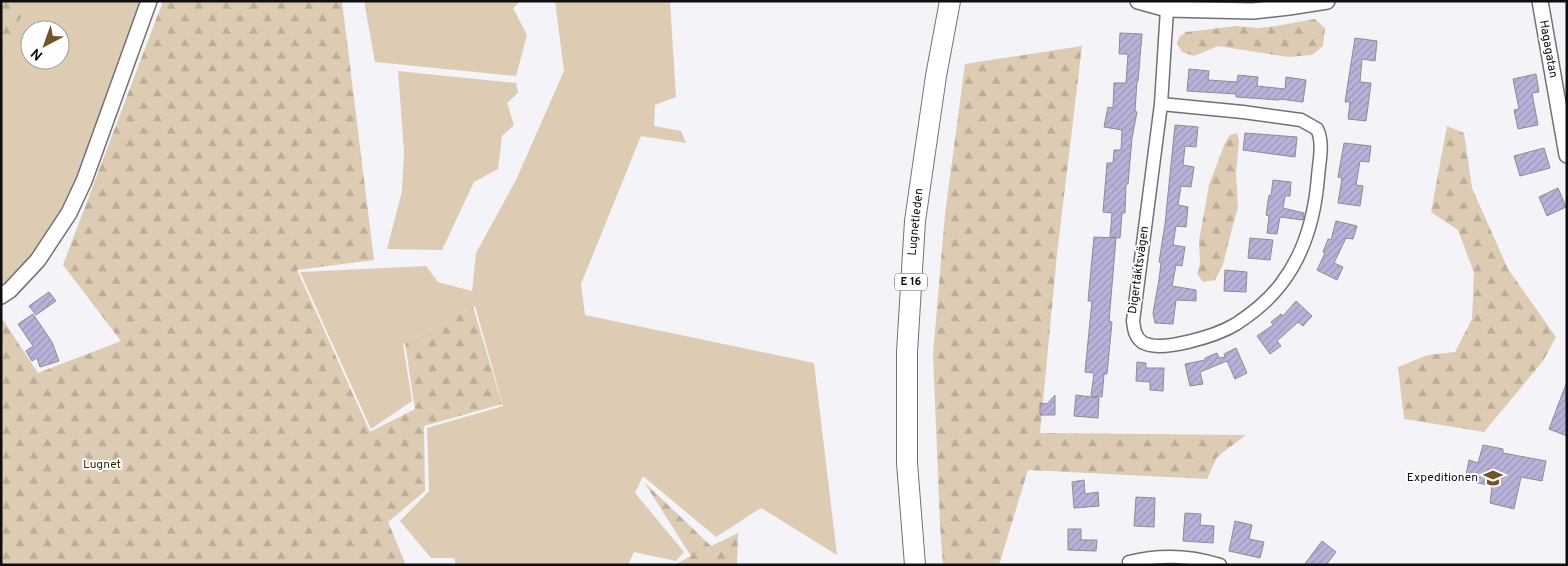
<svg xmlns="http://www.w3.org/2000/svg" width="1568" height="566" font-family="Overpass,sans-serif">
  <defs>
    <pattern id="forest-firs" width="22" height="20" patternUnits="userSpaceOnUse" patternTransform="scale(1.25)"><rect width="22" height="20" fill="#ddcbb4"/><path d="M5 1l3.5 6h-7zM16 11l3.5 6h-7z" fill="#bcad9a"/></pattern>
    <pattern id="building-hatch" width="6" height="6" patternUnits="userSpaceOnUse" patternTransform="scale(1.25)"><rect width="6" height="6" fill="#b8b1d9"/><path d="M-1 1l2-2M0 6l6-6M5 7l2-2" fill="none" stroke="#9d97b9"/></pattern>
  </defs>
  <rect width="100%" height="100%" fill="#f4f4f8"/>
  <path fill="#ddcbb4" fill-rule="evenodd" d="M1 1H150L84 187 1 297ZM30 30H60V60H30Z
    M364 1H520L513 8 527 35 516 76 375 62Z
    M555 1H670L676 97 655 105 654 126 681 131 686 143 641 136 581 284 585 315 814 363 837 555 761 508 716 537 643 476 635 493 684 552 676 561 634 552 628 565H456L454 558H431L400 521 429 491 427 428 503 406 475 306 403 344 412 401 371 429 300 272 426 266 438 282 472 291 476 253 516 180 564 71Z
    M398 71 516 83 518 93 507 103 514 125 502 136 498 169 474 182 442 250 387 249 402 191 404 152Z"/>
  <path fill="url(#forest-firs)" d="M1 1H28L1 62Z
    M163 1H342L374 260 297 270 370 432 415 409 405 343 473 307 502 404 424 426 425 491 388 522 406 565H1V317L38 373 121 341 63 265Z
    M1315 19 1325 28 1323 46 1312 55 1288 57 1218 46 1194 56 1182 52 1177 43 1180 36 1186 32 1236 26 1258 28 1276 26Z
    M1082 46 1057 254 1040 433 1246 435 1217 457 1207 479 1028 470 999 565H943L940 525 933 354 945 214 965 64Z
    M1447 126 1464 133 1472 188 1508 269 1556 337 1543 361 1484 432 1404 419 1398 367 1428 355 1455 352 1472 319 1474 273 1458 230 1431 212Z
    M1237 133 1239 141 1236 173 1238 207 1229 240 1223 265 1215 280 1203 282 1197 274 1200 264 1199 241 1209 185 1225 143 1230 135Z
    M644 482 711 546 738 533 737 565H674L691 556Z"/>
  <path fill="url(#building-hatch)" stroke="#8d8c90" d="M1120 33 1142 34 1138 81H1137L1135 111 1137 112 1132 138 1128 184H1126L1125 213H1122L1120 238 1110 237 1112 213 1103 212 1107 163H1113L1114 150H1121L1122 130 1104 127 1108 107 1113 108 1114 83H1126L1128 54H1119Z
    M1355 38 1377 41 1375 61 1362 59 1360 82 1371 83 1366 121 1348 119 1350 102H1345Z
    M1189 69 1209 71 1208 80 1237 82 1238 75 1258 77 1257 86 1285 89 1286 77 1306 80 1303 102 1279 99V100L1236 97V94L1187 91Z
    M1536 74 1539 92 1532 93 1538 125 1518 129 1514 110 1519 109 1513 79Z
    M1175 125 1198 127 1196 147 1185 146 1183 165 1194 167 1191 187 1181 186 1178 205 1188 207 1186 227 1176 226 1173 245 1185 247 1182 266 1176 265 1172 286 1196 290V301L1176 300 1173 324 1155 323 1153 313 1159 280 1161 263 1159 262 1165 224Z
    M1245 133 1297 137 1295 157 1243 150Z
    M1344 143 1371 146 1369 162 1360 161 1356 185 1363 186 1360 206 1338 203 1342 178 1338 177Z
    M1544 148 1550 168 1520 176 1514 156Z
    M1273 180 1291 182 1290 196H1285L1283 208 1304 213 1303 220 1280 217 1277 234 1267 233 1269 216 1266 215 1269 195 1271 196Z
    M1558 188 1566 207 1547 216 1539 197Z
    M1336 221 1357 226 1353 239 1346 238 1334 263 1343 267 1337 280 1317 270 1325 253 1323 252 1328 239 1331 240Z
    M1094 237 1116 238 1109 321 1112 322 1107 374H1104L1102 397 1091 396 1094 373 1085 372 1092 301H1088Z
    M1250 238 1273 240 1270 260 1248 258Z
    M1225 270 1247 272 1246 292 1224 291Z
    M49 292 56 301 36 315 29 306Z
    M1296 301 1312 316 1303 326 1298 322 1277 341 1281 346 1270 354 1257 336 1273 325 1271 322 1281 314 1283 316Z
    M33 314 52 342 59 361 40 367 37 358 32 361 26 351 33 346 18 324Z
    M1236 348 1247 373 1235 379 1227 361 1200 372 1203 384 1190 386 1185 364 1205 360V358L1217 353 1219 358 1225 357 1224 354Z
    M1137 362 1146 363V368H1164L1163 391 1150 390V382L1136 381Z
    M1566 384H1567V436L1549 429Z
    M1055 395V415H1040V403L1047 404Z
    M1076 395 1099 398 1098 418 1074 416Z
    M1483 445 1503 449V453L1546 461 1542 481 1521 477 1514 509 1490 503 1492 486 1465 480 1469 460 1478 463Z
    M1084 480 1085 494 1098 492 1099 506 1074 508 1072 482Z
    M1136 497 1155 498 1154 527 1134 526Z
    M1185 513 1201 514 1200 525 1214 526 1213 543 1183 541Z
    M1235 521 1252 525 1249 539 1264 542 1260 558 1229 551Z
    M1068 529H1081V540H1097L1096 551 1068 550Z
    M1322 541 1336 552 1326 565H1304Z"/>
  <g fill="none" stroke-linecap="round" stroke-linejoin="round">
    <g stroke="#727175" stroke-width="15">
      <path id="minor" d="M1161 104 1133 321C1134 329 1135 337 1142 342 1160 354 1218 335 1236 324 1253 313 1269 300 1281 284 1305 253 1315 215 1318 177 1319 162 1324 143 1317 129L1301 120 1243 112 1161 104 1167 9
        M1129 562C1161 554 1189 555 1220 565"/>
    </g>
    <g stroke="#727175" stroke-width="18">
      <path id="tertiary" d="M1138 1 1167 9 1253 11 1289 7 1327 1
        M1540 1 1567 155
        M1 296 10 290 38 260 69 213 84 181 149 1"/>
    </g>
    <g stroke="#727175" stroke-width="22">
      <path id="trunk" d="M915 565 907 463V352L915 221 936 76 950 1"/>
    </g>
    <use href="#minor" stroke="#fff" stroke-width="12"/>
    <use href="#tertiary" stroke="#fff" stroke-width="15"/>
    <use href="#trunk" stroke="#fff" stroke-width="20"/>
  </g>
  <defs>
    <g id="school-bare" transform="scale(1.5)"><path d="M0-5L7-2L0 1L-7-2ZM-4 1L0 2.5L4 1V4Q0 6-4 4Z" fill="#725428" stroke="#fff" stroke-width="2.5" paint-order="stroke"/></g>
  </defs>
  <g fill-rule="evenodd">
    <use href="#school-bare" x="1493" y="478"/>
  </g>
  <g text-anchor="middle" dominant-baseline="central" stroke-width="4" stroke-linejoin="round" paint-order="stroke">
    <rect fill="#fff" stroke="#565657" stroke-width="1" x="895" y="273.5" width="32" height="17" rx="4"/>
    <g font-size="11" font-weight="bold" fill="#0e0d0f">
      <text x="911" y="282">E 16</text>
    </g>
    <g font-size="12" fill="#0e0d0f" stroke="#fff">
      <text transform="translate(1548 49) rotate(80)">Hagagatan</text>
      <text transform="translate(916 222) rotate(-84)">Lugnetleden</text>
      <text transform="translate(1139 270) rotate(-82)">Digertäktsvägen</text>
    </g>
    <g font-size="12" fill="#3b280a" stroke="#fff">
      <text x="102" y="465">Lugnet</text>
    </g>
    <g font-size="12" fill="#0e0d0f" stroke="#fff" text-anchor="end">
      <text x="1478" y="478">Expeditionen</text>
    </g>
  </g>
  <rect width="1568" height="566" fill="none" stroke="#0e0d0f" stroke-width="5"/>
  <g transform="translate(45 45) rotate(221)"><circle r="24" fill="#ffffff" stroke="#9f9e9f"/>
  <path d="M0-4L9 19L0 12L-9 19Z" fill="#725428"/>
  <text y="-8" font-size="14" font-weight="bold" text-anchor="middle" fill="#0e0d0f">N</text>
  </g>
</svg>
